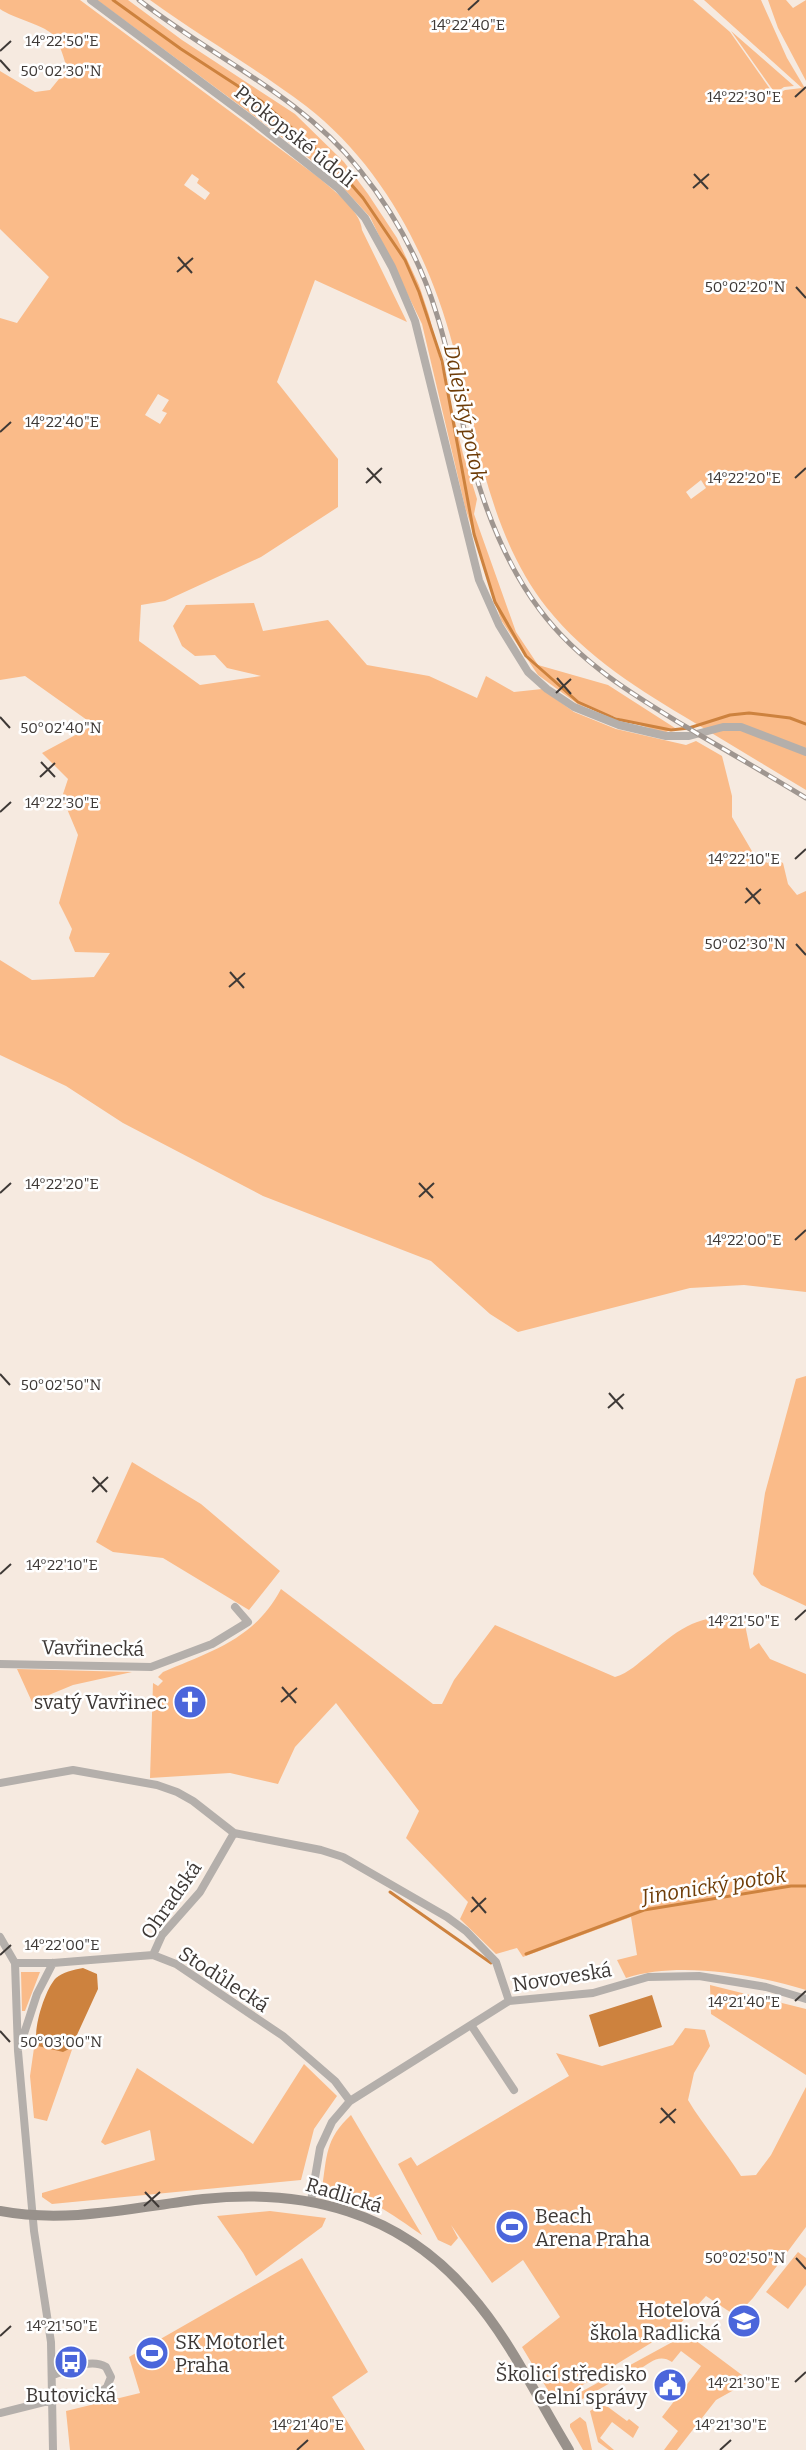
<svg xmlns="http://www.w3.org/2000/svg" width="806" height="2450" font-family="Bitter,serif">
  <rect width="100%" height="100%" fill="#f6eae0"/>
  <path fill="#fabb89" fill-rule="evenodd" d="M0 0H80L314 174C330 187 361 210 362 230L407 322 315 280 277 382 338 459V507L261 557 165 601 141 605 139 641 200 685 261 676 227 668 215 655 195 656 182 646 173 626 186 605 254 603 263 631 328 620 367 665 429 676 477 698 486 676 514 692 542 689 574 712 616 729 686 745 696 741 722 756 732 796V817L756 858 768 863 774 858 783 863 788 884 797 895 806 891V1292L744 1285 690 1288 518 1332 490 1314 431 1261 263 1196 123 1123 66 1086 0 1055V960L32 980 94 977 110 953 75 952 69 938 72 929 59 903 78 835 62 797 68 779 42 753 94 725 25 676 0 680V318L17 323 49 277 0 229V71L35 92 50 90 67 69C64 58 60 43 52 34 43 25 13 18 0 9ZM192 174 199 179 197 183 210 193 205 200 184 185ZM158 394 169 400 162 411 167 413 160 424 145 415Z
    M97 0H128L182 40 295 114 344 162 368 194 397 238 419 285 429 315 463 454 477 499 474 514 516 632 538 665 608 685 675 728 664 733 579 705 538 675 501 620 465 507 422 324 370 217 334 178 266 125Z
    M150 0H693L730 32 775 96 785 90 802 88 704 0H761L787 58 806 90V790C769 768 732 745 695 723 640 690 588 659 547 608 488 533 477 435 453 346 429 255 382 165 306 106 256 68 201 37 150 0ZM701 480 706 488 691 499 686 492Z
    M768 0H786L793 8 806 0V81L778 28Z
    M731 31 794 86 784 87 775 93Z
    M806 1376V1606L761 1585 753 1574 765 1493 796 1379Z
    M132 1462 201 1504 280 1571 249 1610 163 1558 113 1552 96 1542Z
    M281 1589 433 1704H442L454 1680 495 1625 615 1677C629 1673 638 1663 650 1654 683 1625 698 1616 743 1615L750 1649 759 1643 770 1659 806 1674V1990C753 1974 679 1961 626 1978L617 1960 637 1955 631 1917 523 1957 517 1948 496 1954 460 1919 468 1902 406 1838 419 1811 336 1703 295 1747 278 1784 230 1773 150 1778 153 1683 158 1686 163 1681 158 1677 163 1672C211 1651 255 1639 281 1589ZM182 1692 203 1703 201 1706 205 1708 203 1711 199 1710 197 1713 182 1704 180 1708 175 1705 177 1700 174 1695Z
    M17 1669 132 1672 73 1685 32 1702Z
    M21 1972H40L25 2011H22Z
    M710 1985 806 2009V2075L711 2014Z
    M685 2028 705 2030 710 2046 694 2073 688 2100C704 2127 725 2150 741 2176L756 2175 771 2155 806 2087V2227L753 2298 736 2316 706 2296 677 2327 555 2402 522 2347 560 2317 523 2260 492 2283 451 2225 458 2238 451 2246 438 2240 398 2164 411 2157 417 2166 569 2076 556 2053 602 2066 673 2045Z
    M35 2041 36 2044 71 2048 75 2041 47 2121 34 2118 30 2076Z
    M304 2064 337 2096 314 2129 301 2180 52 2204 42 2197V2193L155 2160 150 2130 105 2145 101 2142 137 2068 253 2144Z
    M351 2115 422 2235C394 2216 358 2188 322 2189 327 2156 325 2139 351 2115Z
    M270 2211 326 2218 322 2227 256 2276 243 2253 217 2216Z
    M798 2252 806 2258V2285L788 2309 766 2292Z
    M302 2258 368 2372 332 2397 365 2450H70L66 2411 140 2393 129 2357Z
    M687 2334 750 2381 716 2400 677 2450H664L678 2431 662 2417 701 2366 681 2351 672 2362C659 2353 650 2363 638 2370L636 2368 572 2405 568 2399Z
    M600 2405 608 2407 627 2421 629 2419 639 2427 633 2438 612 2422 600 2438 614 2450H609L598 2442 590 2411Z
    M580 2417 586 2422 592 2450H583L570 2427V2424Z"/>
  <path fill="#cd823e" d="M83 1968 97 1974 98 1989 71 2048 63 2052 38 2046C31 2033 45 1989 56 1978 63 1972 73 1970 83 1968Z
    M652 1995 662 2027 599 2047 589 2015Z"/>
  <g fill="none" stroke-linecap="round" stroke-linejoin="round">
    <path stroke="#cd823e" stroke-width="3" d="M113 0 181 49 261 101 337 168 363 198 405 260 419 292 442 361 474 534 495 602 526 656 578 702 616 719 671 730 689 728 730 715 749 713 790 718 806 724
      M390 1892 491 1963
      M526 1954 644 1910 791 1886H806"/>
    <path stroke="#b4afab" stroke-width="8" d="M91 0 252 120 338 188 365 218 392 267 415 321 479 580 499 625 528 672 547 689 574 707 619 725 666 736H689L723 727H741L806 752
      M0 1664 151 1667 212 1644 248 1622 235 1607
      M0 1783 73 1770 157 1785 177 1792 193 1801 234 1833 321 1850 343 1857 447 1917 466 1931 496 1962 509 2001
      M0 1937 15 1963 18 2051 34 2231 51 2342 53 2450
      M153 1955 162 1935 200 1892 234 1833
      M15 1963H53L153 1955 176 1964 283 2036 335 2081 350 2101
      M471 2025 514 2090
      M20 2046 37 1994 53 1963
      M311 2201 320 2148 332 2122 350 2101 509 2001 593 1993 648 1977 699 1976 766 1987 806 1999
      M0 2413 64 2397 102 2391 107 2387 111 2377 106 2367C91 2358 69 2369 53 2375"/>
    <path stroke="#98918b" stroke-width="10" d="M0 2211C68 2224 135 2207 203 2199 305 2188 400 2212 469 2293 510 2339 537 2398 569 2450"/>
    <g stroke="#9f9690" stroke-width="5">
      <path id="rail" d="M139 0C212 57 300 95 359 169 393 211 420 260 436 312 451 358 458 405 469 451 483 505 506 565 540 610 581 665 640 699 698 734 734 755 770 776 806 798"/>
    </g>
    <use href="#rail" stroke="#fff" stroke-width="3" stroke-dasharray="9" stroke-linecap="butt"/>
  </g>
  <path fill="none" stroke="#3e3936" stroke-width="2" d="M468 10 479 0M0 51 11 41M0 60 10 71M795 97 806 87M694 174 708 189M693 188 709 174M178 257 192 273M177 272 193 258M796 287 806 298M0 432 11 422M367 468 381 483M795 478 806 468M366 483 382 468M557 678 571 694M556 693 571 679M0 717 10 728M41 762 55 777M40 777 55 763M0 812 11 802M795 859 806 849M746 888 760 904M745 903 761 889M796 944 806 955M230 972 244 988M229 987 245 973M419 1183 433 1198M0 1193 11 1183M419 1197 434 1183M795 1240 806 1230M0 1374 10 1385M609 1393 623 1409M608 1408 624 1394M93 1477 107 1492M92 1492 108 1477M0 1574 11 1564M795 1620 806 1610M282 1687 296 1703M281 1702 297 1688M472 1897 486 1913M471 1912 486 1898M0 1955 11 1945M795 2001 806 1991M0 2031 10 2042M661 2108 675 2123M660 2123 676 2109M145 2192 159 2207M144 2206 160 2192M796 2258 806 2269M0 2336 11 2326M795 2382 806 2372M297 2450 308 2440M720 2450 731 2440"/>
  <defs>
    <g id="church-disc" transform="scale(1.725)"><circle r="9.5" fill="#4b66db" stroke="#fff"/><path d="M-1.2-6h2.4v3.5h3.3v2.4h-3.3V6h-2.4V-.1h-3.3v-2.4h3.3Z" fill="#fff"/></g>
    <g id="stadium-disc" transform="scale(1.725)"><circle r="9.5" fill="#4b66db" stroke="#fff"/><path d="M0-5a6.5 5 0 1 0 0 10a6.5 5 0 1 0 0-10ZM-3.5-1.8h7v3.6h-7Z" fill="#fff"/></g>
    <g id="school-disc" transform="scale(1.725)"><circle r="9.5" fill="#4b66db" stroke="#fff"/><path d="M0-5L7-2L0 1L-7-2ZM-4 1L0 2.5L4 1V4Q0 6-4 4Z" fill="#fff"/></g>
    <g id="bus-disc" transform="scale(1.725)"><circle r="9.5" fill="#4b66db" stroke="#fff"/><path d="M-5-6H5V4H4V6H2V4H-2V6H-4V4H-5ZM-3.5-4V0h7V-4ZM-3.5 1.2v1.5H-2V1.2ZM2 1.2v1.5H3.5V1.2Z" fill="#fff"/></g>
    <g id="civic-disc" transform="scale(1.725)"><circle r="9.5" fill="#4b66db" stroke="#fff"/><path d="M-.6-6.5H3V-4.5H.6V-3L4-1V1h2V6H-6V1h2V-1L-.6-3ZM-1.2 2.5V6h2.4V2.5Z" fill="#fff"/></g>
  </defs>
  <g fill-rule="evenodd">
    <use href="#church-disc" x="190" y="1702"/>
    <use href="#stadium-disc" x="512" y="2227"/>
    <use href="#school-disc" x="744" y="2321"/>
    <use href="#stadium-disc" x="152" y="2353"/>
    <use href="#bus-disc" x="71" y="2362"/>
    <use href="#civic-disc" x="670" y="2385"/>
  </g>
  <g text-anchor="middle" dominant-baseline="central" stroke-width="5" stroke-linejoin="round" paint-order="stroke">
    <g font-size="20" fill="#3e3936" stroke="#fff">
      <text transform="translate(295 136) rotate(39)">Prokopské údolí</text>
      <text transform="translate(93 1648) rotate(1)">Vavřinecká</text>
      <text transform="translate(171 1900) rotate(-55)">Ohradská</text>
      <text transform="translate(562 1977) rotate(-9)">Novoveská</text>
      <text transform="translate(224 1979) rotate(33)">Stodůlecká</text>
      <text transform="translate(344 2195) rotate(17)">Radlická</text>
    </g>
    <g font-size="20" fill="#3e3936" stroke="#fff" text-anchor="end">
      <text x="167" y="1702">svatý Vavřinec</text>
      <text x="535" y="2216" text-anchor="start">Beach<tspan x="535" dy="23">Arena Praha</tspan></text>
      <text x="721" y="2310">Hotelová<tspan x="721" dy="23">škola Radlická</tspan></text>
      <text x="175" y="2342" text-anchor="start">SK Motorlet<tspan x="175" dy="23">Praha</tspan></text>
      <text x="647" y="2374">Školicí středisko<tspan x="647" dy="23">Celní správy</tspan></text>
      <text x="71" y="2395" text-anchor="middle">Butovická</text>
    </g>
    <g font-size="21" font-style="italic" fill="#6f3d08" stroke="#fff">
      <text transform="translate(465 413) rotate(78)">Dalejský potok</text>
      <text transform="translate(714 1886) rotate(-9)">Jinonický potok</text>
    </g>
  </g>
  <g font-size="15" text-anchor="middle" fill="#3e3936" stroke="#fff" stroke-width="5" stroke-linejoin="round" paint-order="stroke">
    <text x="468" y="30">14°22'40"E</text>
    <text x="62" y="46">14°22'50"E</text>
    <text x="61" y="76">50°02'30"N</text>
    <text x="744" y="102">14°22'30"E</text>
    <text x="745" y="292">50°02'20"N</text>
    <text x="62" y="427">14°22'40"E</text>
    <text x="744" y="483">14°22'20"E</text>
    <text x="61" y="733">50°02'40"N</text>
    <text x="62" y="808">14°22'30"E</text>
    <text x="744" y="864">14°22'10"E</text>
    <text x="745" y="949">50°02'30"N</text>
    <text x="62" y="1189">14°22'20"E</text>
    <text x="744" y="1245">14°22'00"E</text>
    <text x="61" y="1390">50°02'50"N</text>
    <text x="62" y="1570">14°22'10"E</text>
    <text x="744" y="1626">14°21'50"E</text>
    <text x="62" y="1950">14°22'00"E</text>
    <text x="744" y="2007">14°21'40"E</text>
    <text x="61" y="2047">50°03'00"N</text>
    <text x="745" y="2263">50°02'50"N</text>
    <text x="62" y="2331">14°21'50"E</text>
    <text x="744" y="2388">14°21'30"E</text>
    <text x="308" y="2430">14°21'40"E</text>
    <text x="731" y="2430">14°21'30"E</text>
  </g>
</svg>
